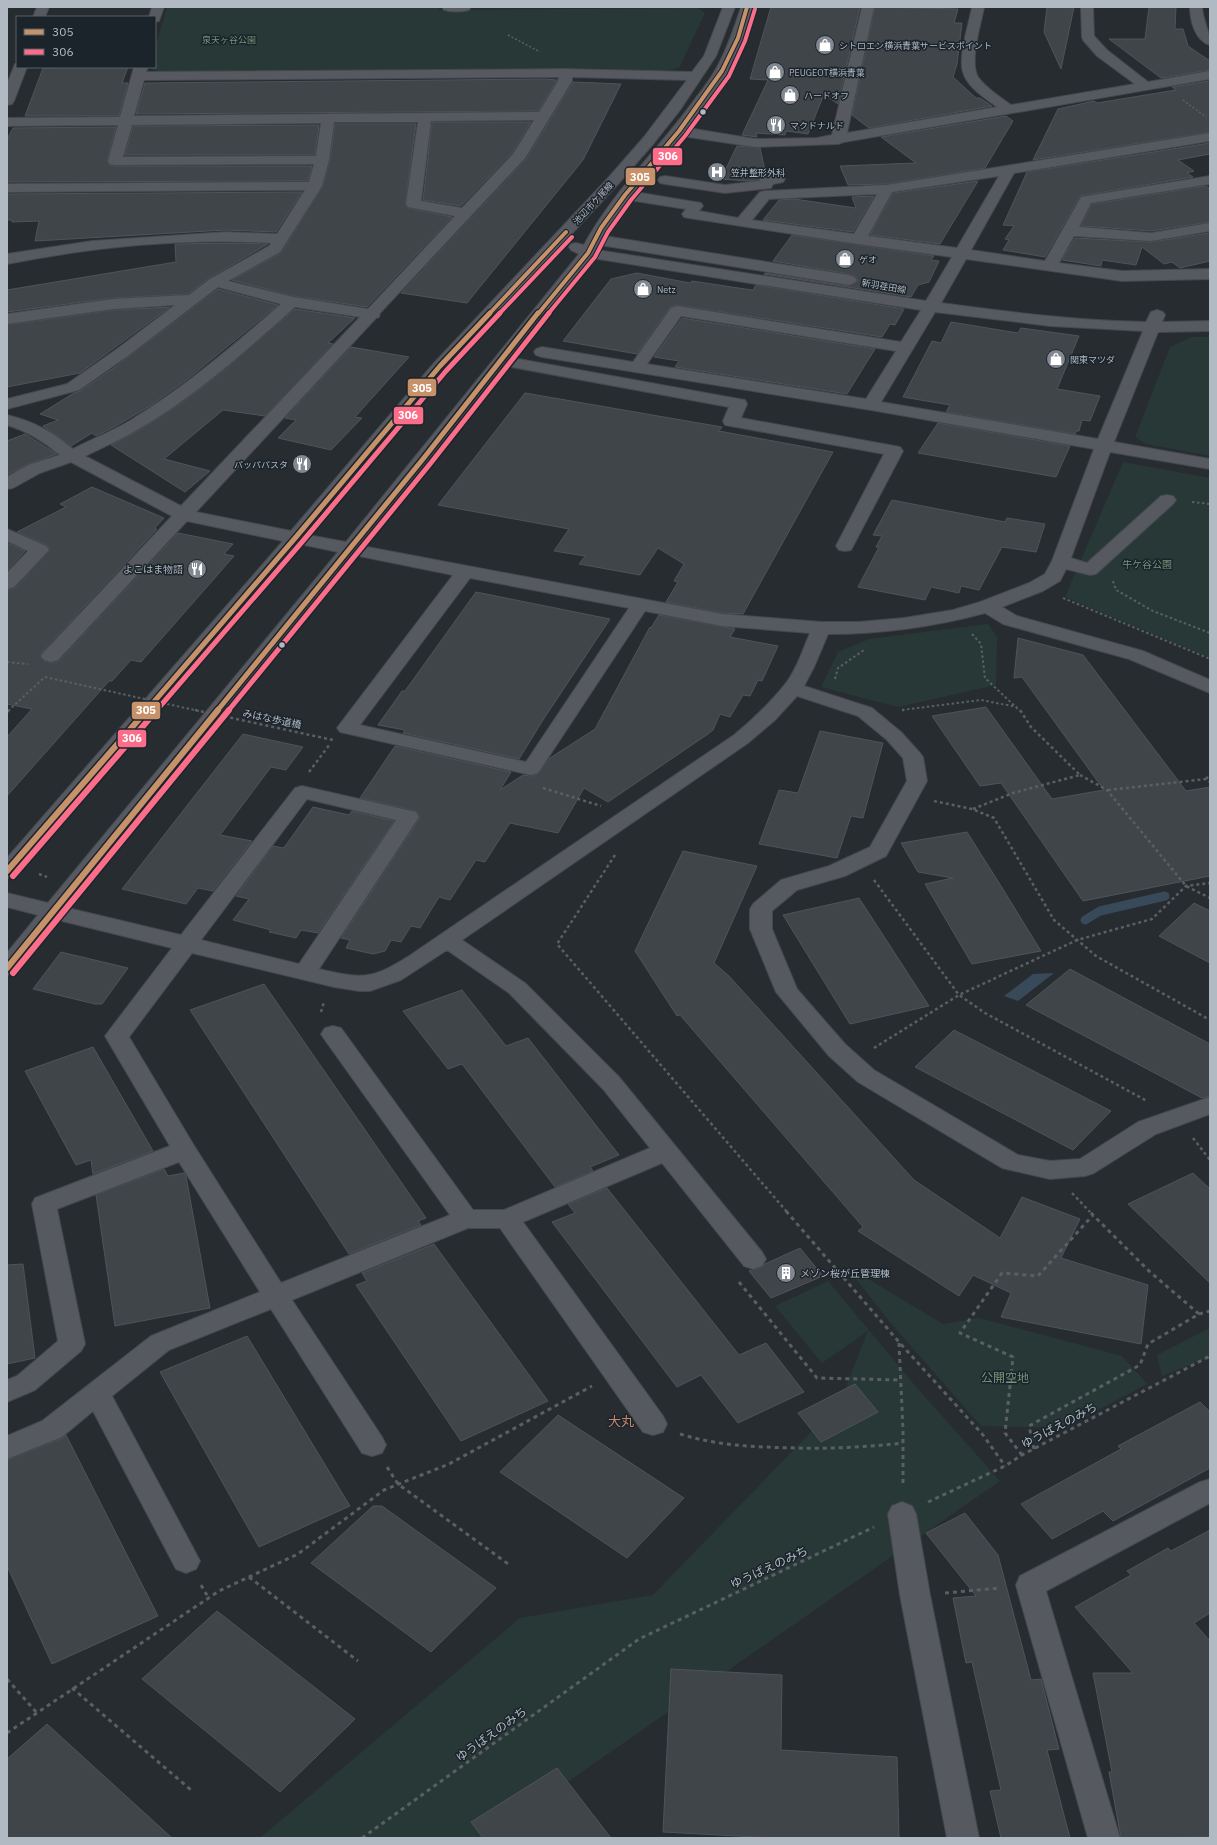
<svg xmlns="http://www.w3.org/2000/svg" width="1217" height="1845" font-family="'IBM Plex Sans','Noto Sans JP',sans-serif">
  <rect width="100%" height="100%" fill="#272c31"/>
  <path fill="#283837" d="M167 7H439V10L698 8 705 13 679 68 666 71 592 68 160 72 149 68V67H155V48Z
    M1192 337H1210V456L1146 444 1135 437 1170 347Z
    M1123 462 1210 478V658L1065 597Z
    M988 624 997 637 996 685 898 707 821 687 838 652 869 639Z
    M845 1265 943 1324 979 1318 1122 1356 1147 1384 1064 1428 981 1426 889 1321Z
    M828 1281 918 1389 1000 1481 487 1838H260L520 1618 653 1595 840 1402 868 1331 822 1363 775 1306Z
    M1210 1328V1357L1162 1376 1157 1355Z"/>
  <path fill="#384959" d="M1054 973 1018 1001 1004 996 1033 974Z"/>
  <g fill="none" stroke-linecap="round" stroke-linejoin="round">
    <path stroke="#384959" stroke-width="9" d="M1085 920 1100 911 1165 896"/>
  </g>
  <path fill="#404549" stroke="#4e5459" d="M771 7H860L838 104 824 94 808 134 786 131 785 135 756 133 757 137 742 135 768 80 750 79Z
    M875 7 958 9 954 23H962L957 64 953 77 976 98H980L992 106 869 128 852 115Z
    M1047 7H1074L1061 69 1044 32Z
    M1149 7H1176L1175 29H1183L1188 46 1210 61V70L1161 78 1109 39H1145Z
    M128 67 122 83H128L119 116H25L43 68Z
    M544 79 557 80 538 111 136 114 145 83Z
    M1210 81V132L1033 160 1058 109 1094 101 1097 103 1176 90 1172 87Z
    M573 82 621 84 583 160 467 303 401 293 526 159Z
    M1006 116 1013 121 985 168 887 184 848 185 840 166 916 163 881 137Z
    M432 122H531L513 152 461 206 423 200Z
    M335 124H416L405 205 408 208 452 217 367 307 293 296 232 280 281 253 283 250 323 186 330 160Z
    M319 125 315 155H125L133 126Z
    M116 127 107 161 109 165 115 166H312L308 181 7 182V139L13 128Z
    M1210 143V154L1178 160 1194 171 1187 173 1193 177 1080 196 1045 257 1003 250 1009 240 1005 239 1014 226 1003 225 1027 172Z
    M737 146 760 148 766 175 761 176 758 180 748 181 721 179Z
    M978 181 940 244 870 235 893 193Z
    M1206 186 1210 189V222L1151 231 1081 226 1092 204Z
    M302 192 276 232 226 230 35 241 39 221 12 222V220H7V194Z
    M874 196 853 232 763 220 779 200 794 199 856 208 852 197Z
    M1210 233V261L1180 268 1172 262 1164 264 1142 247 1136 265 1102 260 1101 266 1062 260 1075 238 1151 242Z
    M792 235 934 256 931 260 939 261 929 282 918 285 911 297 764 274 765 273 849 286 858 281 855 276 849 274 773 261Z
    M238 243 268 244 209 278 188 294 113 298 7 312V290L176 262 175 244Z
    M637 273 690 283 692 281 745 289 753 290 756 285 904 309 895 325 890 324 882 337 677 305 670 307 637 354 563 341 611 279Z
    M218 289 278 305 189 378 150 406 116 426 96 436 92 433 71 446 43 426 58 420 40 414 74 393 80 391 115 367Z
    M170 307 80 373 7 387V325L113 310Z
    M295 309 355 318 328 343 333 344 265 416 223 410 164 459 210 471 185 492 111 445 143 428 183 402 222 372Z
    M682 318 875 349 847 394 675 367 679 361 654 357Z
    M951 322 1018 333 1021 328 1079 336 1057 389 1100 396 1090 421 1082 420 1079 431H1076L1075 434 946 412 950 405 903 397 932 341 941 343Z
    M351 347 409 357 355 417 362 418 331 450 278 438 296 420 285 418Z
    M525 393 722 427 719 431 833 452 743 614 722 613 666 602 678 582 674 581 684 564 658 548 640 575 579 564 585 556 554 551 569 529 438 505Z
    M938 423 1070 446 1056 477 918 453Z
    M25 434 57 454 28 464 7 475V441Z
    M92 487 164 518 154 529H157L43 651 40 656 44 661 51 663 59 661 178 533 233 544 224 554 234 556 141 662 131 660 112 681H109L7 796V737L32 709 7 704V590L15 588 50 550 47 545 17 532 66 507 60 504Z
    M892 500 1005 522 1007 518 1045 524 1036 552 1002 547 979 590 961 586 959 593 931 587 925 600 858 587 879 547H876L882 536 873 535Z
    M7 543 25 551 7 571Z
    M476 592 610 619 543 720 519 759 403 733 405 730 378 725 402 691H405Z
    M659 615 735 629 730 637 778 646 762 681 758 680 750 696 743 695 730 717 720 714 713 730 708 734 608 802 584 788 558 833 510 823 485 862 476 860 450 900 439 897 420 928 411 926 401 942 391 940 385 951 373 954 346 948 350 940 341 938 420 818 416 811 360 798 395 746 511 772 500 790 523 775 531 776 538 774 550 758 595 729 650 627 651 628Z
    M1018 638 1083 655 1186 791 1210 787V876L1083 901 1001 783 980 786 932 716 986 707 1052 799 1104 790 1022 677 1014 678Z
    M820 731 883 743 863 818 851 816 837 858 759 844 779 790 798 793Z
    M243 734 303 747 286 770 271 767 220 835 252 841 213 891 198 888 186 904 122 889Z
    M313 807 349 815 352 811 394 821 318 933 301 930 296 938 269 932 271 930 233 920 249 899 236 896 273 846 283 848 286 845Z
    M967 832 1001 886 1041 951 972 964 925 884 953 878 918 872 901 843Z
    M683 851 757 866 714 963 729 976 914 1180 1000 1238 1022 1197 1080 1219 1061 1258 1148 1285 1141 1344 1001 1317 1011 1293 973 1275 959 1296 858 1231 863 1227 680 1015 677 1016 635 951Z
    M859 898 929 1006 850 1024 783 915Z
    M1194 903 1210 911V963L1159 936Z
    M61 952 128 968 102 1004H95L33 989Z
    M1070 969 1210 1044V1096L1202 1098 1026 1005Z
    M264 984 426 1218 418 1221 421 1225 349 1254 190 1010Z
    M462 990 506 1046 528 1038 619 1155 590 1167 593 1171 555 1187 462 1064 448 1069 403 1011Z
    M954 1030 1111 1111 1073 1150 915 1067Z
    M93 1047 153 1151 93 1174 91 1160 76 1165 25 1071Z
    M164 1169 168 1176 184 1173 186 1176 210 1308 115 1326 96 1195Z
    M1193 1173 1210 1189V1283L1128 1204Z
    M607 1188 739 1355 766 1343 804 1392 738 1423 701 1375 677 1387 552 1222 575 1213 568 1204Z
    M434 1244 548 1401 461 1441 356 1285 367 1281 362 1273Z
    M800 1248 823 1276 771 1298 749 1271 762 1267 765 1264Z
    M23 1264 35 1358 7 1364V1265Z
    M247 1336 350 1506 259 1547 160 1372Z
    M855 1384 878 1412 821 1442 798 1413Z
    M1200 1402 1210 1412V1468L1113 1521 1103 1511 1052 1539 1021 1504 1121 1449 1118 1446Z
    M558 1415 684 1498 627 1558 500 1472Z
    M66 1435 158 1616 52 1664 7 1566V1460L63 1438Z
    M373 1506H382L496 1588 431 1652 311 1563Z
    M965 1513 998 1555 1031 1680 1041 1679 1059 1749 1047 1750 1070 1838H1001L990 1791 1001 1790 972 1662 966 1663 953 1598 976 1596 926 1533Z
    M1210 1530V1613L1194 1623 1210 1641V1837L1121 1838 1109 1772H1112L1093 1673H1133L1075 1607 1131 1575 1127 1571 1168 1548 1171 1551Z
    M217 1611 355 1719 280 1792 142 1679Z
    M671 1669 782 1675 781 1750 897 1757 899 1838H773L663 1832Z
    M47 1724 172 1838H7V1759Z
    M557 1768 611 1838H483L471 1822Z"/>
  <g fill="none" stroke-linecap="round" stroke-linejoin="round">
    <g stroke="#44484c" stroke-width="2">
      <path id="minor" d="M37 7H49L45 17H33Z
        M152 7H164L159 21 155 22V17H149Z
        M442 7H471L469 10C461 12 452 12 444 10Z
        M723 7H735L716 56 680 110 654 143 619 183 446 369 308 535 346 542 579 254 571 250 569 247 571 244 576 243 584 245C613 191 659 149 695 99 702 90 710 80 716 69 727 49 734 29 741 7H753L744 38 729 71 688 128 755 139 817 138 832 135 862 7H874L847 133 997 107C985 98 967 87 963 72 958 56 969 24 972 7H984C981 24 969 62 978 77 986 88 1000 97 1011 105L1135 84 1097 56 1083 40 1082 37 1081 7H1093L1094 36 1107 50 1148 82 1210 71V79L844 142 838 144 755 147 682 136 635 192 701 203 703 206 699 211 738 218 760 192 765 191 887 185 1210 133V141L1014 173 971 250 1045 261 1081 197 1210 176V184L1091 203 1079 227 1151 233 1210 223V231L1151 241 1074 236 1059 263 1122 271 1210 269V279L1122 281 966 259 941 303C1009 312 1077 321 1146 322L1151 312 1157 310 1163 312 1165 315 1162 322 1210 321V331L1158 332 1114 442 1210 459V469L1110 452 1071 558 1087 563 1161 496 1167 495 1173 496 1176 500 1173 504 1096 574 1090 575 1066 569 1060 581 1043 591 1002 607 1017 616 1143 651 1210 680V693L1129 659 1003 624 985 613C933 627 882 634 828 634L814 667 804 686 872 708 901 732 920 753 923 757 927 781 886 856 845 876 797 890 772 911V929L797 989 845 1044 874 1070 1018 1155 1050 1161 1080 1159 1138 1122 1210 1097V1114L1156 1134 1094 1173 1085 1176 1050 1179 1002 1168 858 1082 829 1056 776 992 750 929V909L753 904 781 880 829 866 870 847 907 781 903 758 887 740 858 716 797 696 775 720 748 743 462 940 525 983 619 1077 762 1252 766 1259 762 1266 753 1269 744 1266 662 1163 523 1222 663 1416 667 1424 663 1432 653 1435 643 1432 500 1228H468L292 1300 382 1437 386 1445 382 1453 372 1456 362 1453 271 1309 169 1350 112 1396 200 1561 196 1569 186 1573 176 1569 93 1411 62 1437 7 1459V1436L42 1421 151 1336 260 1292 179 1162 57 1209 85 1344 81 1351 35 1390 7 1402V1380L17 1376 58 1341 32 1204 35 1198 170 1146 105 1036 172 948 58 920 15 973 7 975V953L38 915 7 907V893L48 903 338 552 300 544 15 876 7 878V858L283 541 187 521 58 660 51 662 44 660 41 656 44 652 172 516 71 462 40 473 13 488 7 489V477L28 465 60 455C43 441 27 431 7 425V415C35 422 51 431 73 449 92 439 113 431 131 420 185 387 234 345 281 304L218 287 129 355 79 390 7 409V399L67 384 117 349 175 305 113 309 7 324V314L113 299 189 295 210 279 269 246 271 243C184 238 93 247 7 264V254L92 241 226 232 277 234 305 190 7 192V184L309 182 314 164 115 165 110 164 108 161 118 125 7 126V118L120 117 134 67H148L146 72 566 69 692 72 704 56ZM559 77 558 81 539 112 134 116 144 80ZM572 77 687 80 644 137 609 177 434 363 291 531 196 512 376 318 379 317 380 313 525 158 572 81ZM534 120 514 153 462 208 421 201 431 121ZM334 122H418L406 204 408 207 413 208 455 216 368 309 293 297 228 281 280 252 282 249 322 186 329 160ZM321 123 316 156 123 157 132 125ZM999 176 957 248 868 236 892 192ZM877 194 854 234 752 220 769 199ZM629 200 686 209 682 214 684 217 689 218 858 244 952 257 926 301 597 250 600 245 849 285 854 283 857 280 854 277 849 275 604 236ZM592 258 921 310 901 342 677 306 671 308 633 362 542 347 536 349 534 352 536 355 542 357 871 410 1094 449 1052 561 1045 574 1029 583 980 602 953 610 904 618 859 622H821L722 614 362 546 506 366 729 407 723 421 725 425 884 454 836 546 839 550 845 551 851 550 903 451 900 447 741 418 747 404 745 400 739 399 513 358ZM295 307 360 317 181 506 85 456C104 447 124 438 142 427 196 396 249 348 295 307ZM935 312 1050 326 1143 331 1098 439 881 402ZM681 316 896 351 866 399 647 364ZM354 555 453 575 340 724 337 728 340 732 531 775 538 773 645 611 722 626 810 633C803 649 797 669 786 683 771 702 753 719 734 735L409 956C371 980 362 979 319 969L419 817 416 812 302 786 295 788 181 935 68 908ZM470 578 629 608 526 762 360 725ZM307 799 396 820 299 964 201 940ZM447 950 509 993 603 1089 650 1148 504 1210H473L341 1028 333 1026 325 1028 321 1034 325 1040 450 1215 281 1283 193 1144 129 1037 192 953 334 987 359 991H370L401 980Z
        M1190 7H1202C1203 21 1210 31 1210 45 1195 41 1190 20 1190 7Z
        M15 64H17V67H27L14 101 12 104 7 105V84Z
        M778 175 783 176 785 179 783 182 773 184 771 188 725 193 665 184 660 183 658 180 660 177 665 176 725 185 759 181 761 177Z
        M7 529 46 546 49 550 14 587 7 589V573L28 551 7 541Z
        M1210 1479V1503L1046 1591 1120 1838H1088L1016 1585 1020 1576 1200 1482Z
        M902 1502 912 1506 916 1514 930 1595 979 1838H947L900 1595 888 1514 892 1506Z"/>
    </g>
    <path stroke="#5a5f64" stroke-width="1.5" stroke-dasharray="2 2" stroke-linecap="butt" d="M508 35 540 52
      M1183 100 1206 117"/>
    <path stroke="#5a5f64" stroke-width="2" stroke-dasharray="2.5 2.5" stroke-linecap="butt" d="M1192 502 1210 504
      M1113 581 1116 590 1153 611 1210 633
      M1063 598 1210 659
      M972 634 981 644 985 678 1020 711
      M7 662 28 664
      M835 679 838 668 864 650
      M902 710 981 700 1017 707
      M8 711 45 677"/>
    <path stroke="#5a5f64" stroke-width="2.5" stroke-dasharray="3 3" stroke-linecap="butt" d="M902 710H904
      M7 712 9 710
      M309 772 330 744
      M1080 775 1107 790 1186 886 1210 898
      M1206 779 1210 774
      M543 788 601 806
      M1108 790 1206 779 1210 782
      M934 801 972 809 994 818 1054 920 1096 956 1210 1020
      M973 809 1013 793 1080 775 1031 727 1020 710
      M615 855 557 944 787 1212
      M39 874 47 877
      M874 880 959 995 985 1013 1147 1101
      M321 1012 324 1002
      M874 1048 959 995 1077 940 1152 919 1186 886 1210 883
      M1193 1138 1210 1160
      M1072 1193 1090 1212"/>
    <path stroke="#5a5f64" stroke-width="3" stroke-dasharray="4 4" stroke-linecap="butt" d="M786 1211 899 1342 983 1435 1005 1466
      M739 1282 817 1378 901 1380
      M1199 1314 1210 1311
      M899 1343 903 1430V1487
      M680 1434C718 1446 756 1447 796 1448 832 1449 867 1447 903 1443
      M1034 1449 1029 1426 1140 1365 1148 1344 1199 1314 1149 1271 1089 1211
      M1022 1455 1005 1433 1013 1357 960 1333 1002 1273 1038 1276 1093 1215
      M387 1467 398 1484 511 1566
      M928 1502 1005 1466 1022 1455 1210 1356
      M249 1577 358 1661
      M201 1585 208 1597
      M945 1593 1000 1588
      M7 1679 37 1713
      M72 1688 191 1790
      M7 1733 219 1591 298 1554 384 1490 449 1464 592 1386
      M362 1838 639 1639 874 1527"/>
    <use href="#minor" fill="#565a60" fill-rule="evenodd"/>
    <path stroke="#5a5f64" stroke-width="2" stroke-dasharray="2.5 2.5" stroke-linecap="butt" d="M45 677 199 711"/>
    <path stroke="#5a5f64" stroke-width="2.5" stroke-dasharray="3 3" stroke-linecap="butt" d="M195 710 333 740"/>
    <g stroke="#1b232b" stroke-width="6">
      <path id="bus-1-far2" d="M489 314 566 232
        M538 314 588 253 601 228 625 195 679 131 722 71 738 38 747 7"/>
    </g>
    <g stroke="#1b232b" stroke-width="8">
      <path id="bus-1-far1" d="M146 711 296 537 440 366 490 313
        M217 711 423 459 538 313"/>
    </g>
    <g stroke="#1b232b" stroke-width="9">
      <path id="bus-1" d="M7 871 147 710
        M7 968 218 710"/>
    </g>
    <g stroke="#1b232b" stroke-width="6">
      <path id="bus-2-far2" d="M499 314 572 237
        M548 314 595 257 608 232 631 200 685 136 729 76 745 41 755 9"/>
    </g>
    <g stroke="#1b232b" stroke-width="8">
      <path id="bus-2-far1" d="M156 711 302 542 446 371 500 313
        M228 711 430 464 549 313"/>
    </g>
    <g stroke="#1b232b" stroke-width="9">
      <path id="bus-2" d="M13 876 157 710
        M13 973 229 710"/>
    </g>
    <use href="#bus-1-far2" stroke="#c7916a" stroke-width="4"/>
    <use href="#bus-1-far1" stroke="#c7916a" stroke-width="5"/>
    <use href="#bus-1" stroke="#c7916a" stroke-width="6"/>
    <use href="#bus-2-far2" stroke="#fb6d88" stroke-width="4"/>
    <use href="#bus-2-far1" stroke="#fb6d88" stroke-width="5"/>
    <use href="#bus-2" stroke="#fb6d88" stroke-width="6"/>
  </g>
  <defs>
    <g id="shop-disc" transform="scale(1)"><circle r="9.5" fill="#81888f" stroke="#1b232b"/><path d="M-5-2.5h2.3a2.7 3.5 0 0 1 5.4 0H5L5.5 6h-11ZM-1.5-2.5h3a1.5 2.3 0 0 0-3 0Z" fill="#fff"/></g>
    <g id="restaurant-disc" transform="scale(1)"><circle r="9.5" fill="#81888f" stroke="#1b232b"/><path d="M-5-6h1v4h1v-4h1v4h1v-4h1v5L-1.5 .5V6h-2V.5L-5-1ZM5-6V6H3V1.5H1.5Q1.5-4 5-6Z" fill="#fff"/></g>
    <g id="hospital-disc" transform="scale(1)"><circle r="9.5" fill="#81888f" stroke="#1b232b"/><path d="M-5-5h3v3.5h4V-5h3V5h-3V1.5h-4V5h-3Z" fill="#fff"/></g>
    <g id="building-disc" transform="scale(1)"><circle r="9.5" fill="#81888f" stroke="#1b232b"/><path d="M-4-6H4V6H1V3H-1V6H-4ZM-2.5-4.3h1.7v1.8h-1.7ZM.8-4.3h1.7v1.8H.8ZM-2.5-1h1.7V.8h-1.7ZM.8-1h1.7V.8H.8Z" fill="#fff"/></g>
  </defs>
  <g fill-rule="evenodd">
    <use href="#shop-disc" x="825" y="45"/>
    <use href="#shop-disc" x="775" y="72"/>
    <use href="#shop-disc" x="790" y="95"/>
    <use href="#restaurant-disc" x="776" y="125"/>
    <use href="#hospital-disc" x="717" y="172"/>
    <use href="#shop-disc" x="845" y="259"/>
    <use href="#shop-disc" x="643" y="289"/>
    <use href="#shop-disc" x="1056" y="359"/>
    <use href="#restaurant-disc" x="302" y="464"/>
    <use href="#restaurant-disc" x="197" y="569"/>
    <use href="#building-disc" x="786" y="1273"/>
  </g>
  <g fill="#b1b9c2" stroke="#1b232b" stroke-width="1.5">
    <circle cx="703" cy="112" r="3.5"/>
    <circle cx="282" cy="645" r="3.5"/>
  </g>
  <g text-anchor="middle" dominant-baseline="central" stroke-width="3" stroke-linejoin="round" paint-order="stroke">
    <g font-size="9" fill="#729677" stroke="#1b232b">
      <text x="229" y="39">泉天ヶ谷公園</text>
    </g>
    <g font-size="9" fill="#b1b9c2" stroke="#1b232b" text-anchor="start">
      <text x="839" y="45">シトロエン横浜青葉サービスポイント</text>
      <text x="789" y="72">PEUGEOT横浜青葉</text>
      <text x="804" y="95">ハードオフ</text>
      <text x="790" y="125">マクドナルド</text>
      <text x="731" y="172">笠井整形外科</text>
      <text x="859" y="259">ゲオ</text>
      <text x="657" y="289">Netz</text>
      <text x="1070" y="359">関東マツダ</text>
      <text x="288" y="464" text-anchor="end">パッパパスタ</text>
    </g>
    <g font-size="9" fill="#b1b9c2" stroke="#1b232b">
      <text transform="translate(593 203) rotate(-47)">池辺市ケ尾線</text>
      <text transform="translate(884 286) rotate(10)">新羽荏田線</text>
    </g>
    <g font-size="10" fill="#729677" stroke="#1b232b">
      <text x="1147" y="564">牛ケ谷公園</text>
    </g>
    <g font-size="10" fill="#b1b9c2" stroke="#1b232b" text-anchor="end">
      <text x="183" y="569">よこはま物語</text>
      <text x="800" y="1273" text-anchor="start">メゾン桜が丘管理棟</text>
    </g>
    <g font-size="10" fill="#b1b9c2" stroke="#1b232b">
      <text transform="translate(272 719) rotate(12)">みはな歩道橋</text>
    </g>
    <g font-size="12" fill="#729677" stroke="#1b232b">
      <text x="1005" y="1377">公開空地</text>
    </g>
    <g font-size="12" fill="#b1b9c2" stroke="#1b232b">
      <text transform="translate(1059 1425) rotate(-28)">ゆうばえのみち</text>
      <text transform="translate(769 1567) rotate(-25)">ゆうばえのみち</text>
      <text transform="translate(491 1734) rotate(-36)">ゆうばえのみち</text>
    </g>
    <g font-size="13" fill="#c68868" stroke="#1b232b">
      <text x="621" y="1421">大丸</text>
    </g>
  </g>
  <g stroke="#1b232b" stroke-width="1.5">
    <rect x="652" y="147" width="31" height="19" rx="4" fill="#fb6d88"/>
    <rect x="625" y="167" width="31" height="19" rx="4" fill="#c7916a"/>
    <rect x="407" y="378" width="30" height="19" rx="4" fill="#c7916a"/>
    <rect x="393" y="406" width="31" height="19" rx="4" fill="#fb6d88"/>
    <rect x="131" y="701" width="30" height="19" rx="4" fill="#c7916a"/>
    <rect x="117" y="729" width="30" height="19" rx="4" fill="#fb6d88"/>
  </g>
  <g font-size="11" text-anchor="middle" font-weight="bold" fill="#fff">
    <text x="668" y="160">306</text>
    <text x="640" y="181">305</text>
    <text x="422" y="392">305</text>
    <text x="408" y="419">306</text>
    <text x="146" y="714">305</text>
    <text x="132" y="742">306</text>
  </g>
  <rect width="1217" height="1845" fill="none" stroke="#b1b9c2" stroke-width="16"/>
  <rect x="16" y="16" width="140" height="52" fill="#1b232b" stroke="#575f67"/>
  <rect x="24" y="29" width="20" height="6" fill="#c7916a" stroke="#575f67"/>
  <text x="52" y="36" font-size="12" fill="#b1b9c2">305</text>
  <rect x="24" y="49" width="20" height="6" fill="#fb6d88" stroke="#575f67"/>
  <text x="52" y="56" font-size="12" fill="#b1b9c2">306</text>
</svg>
